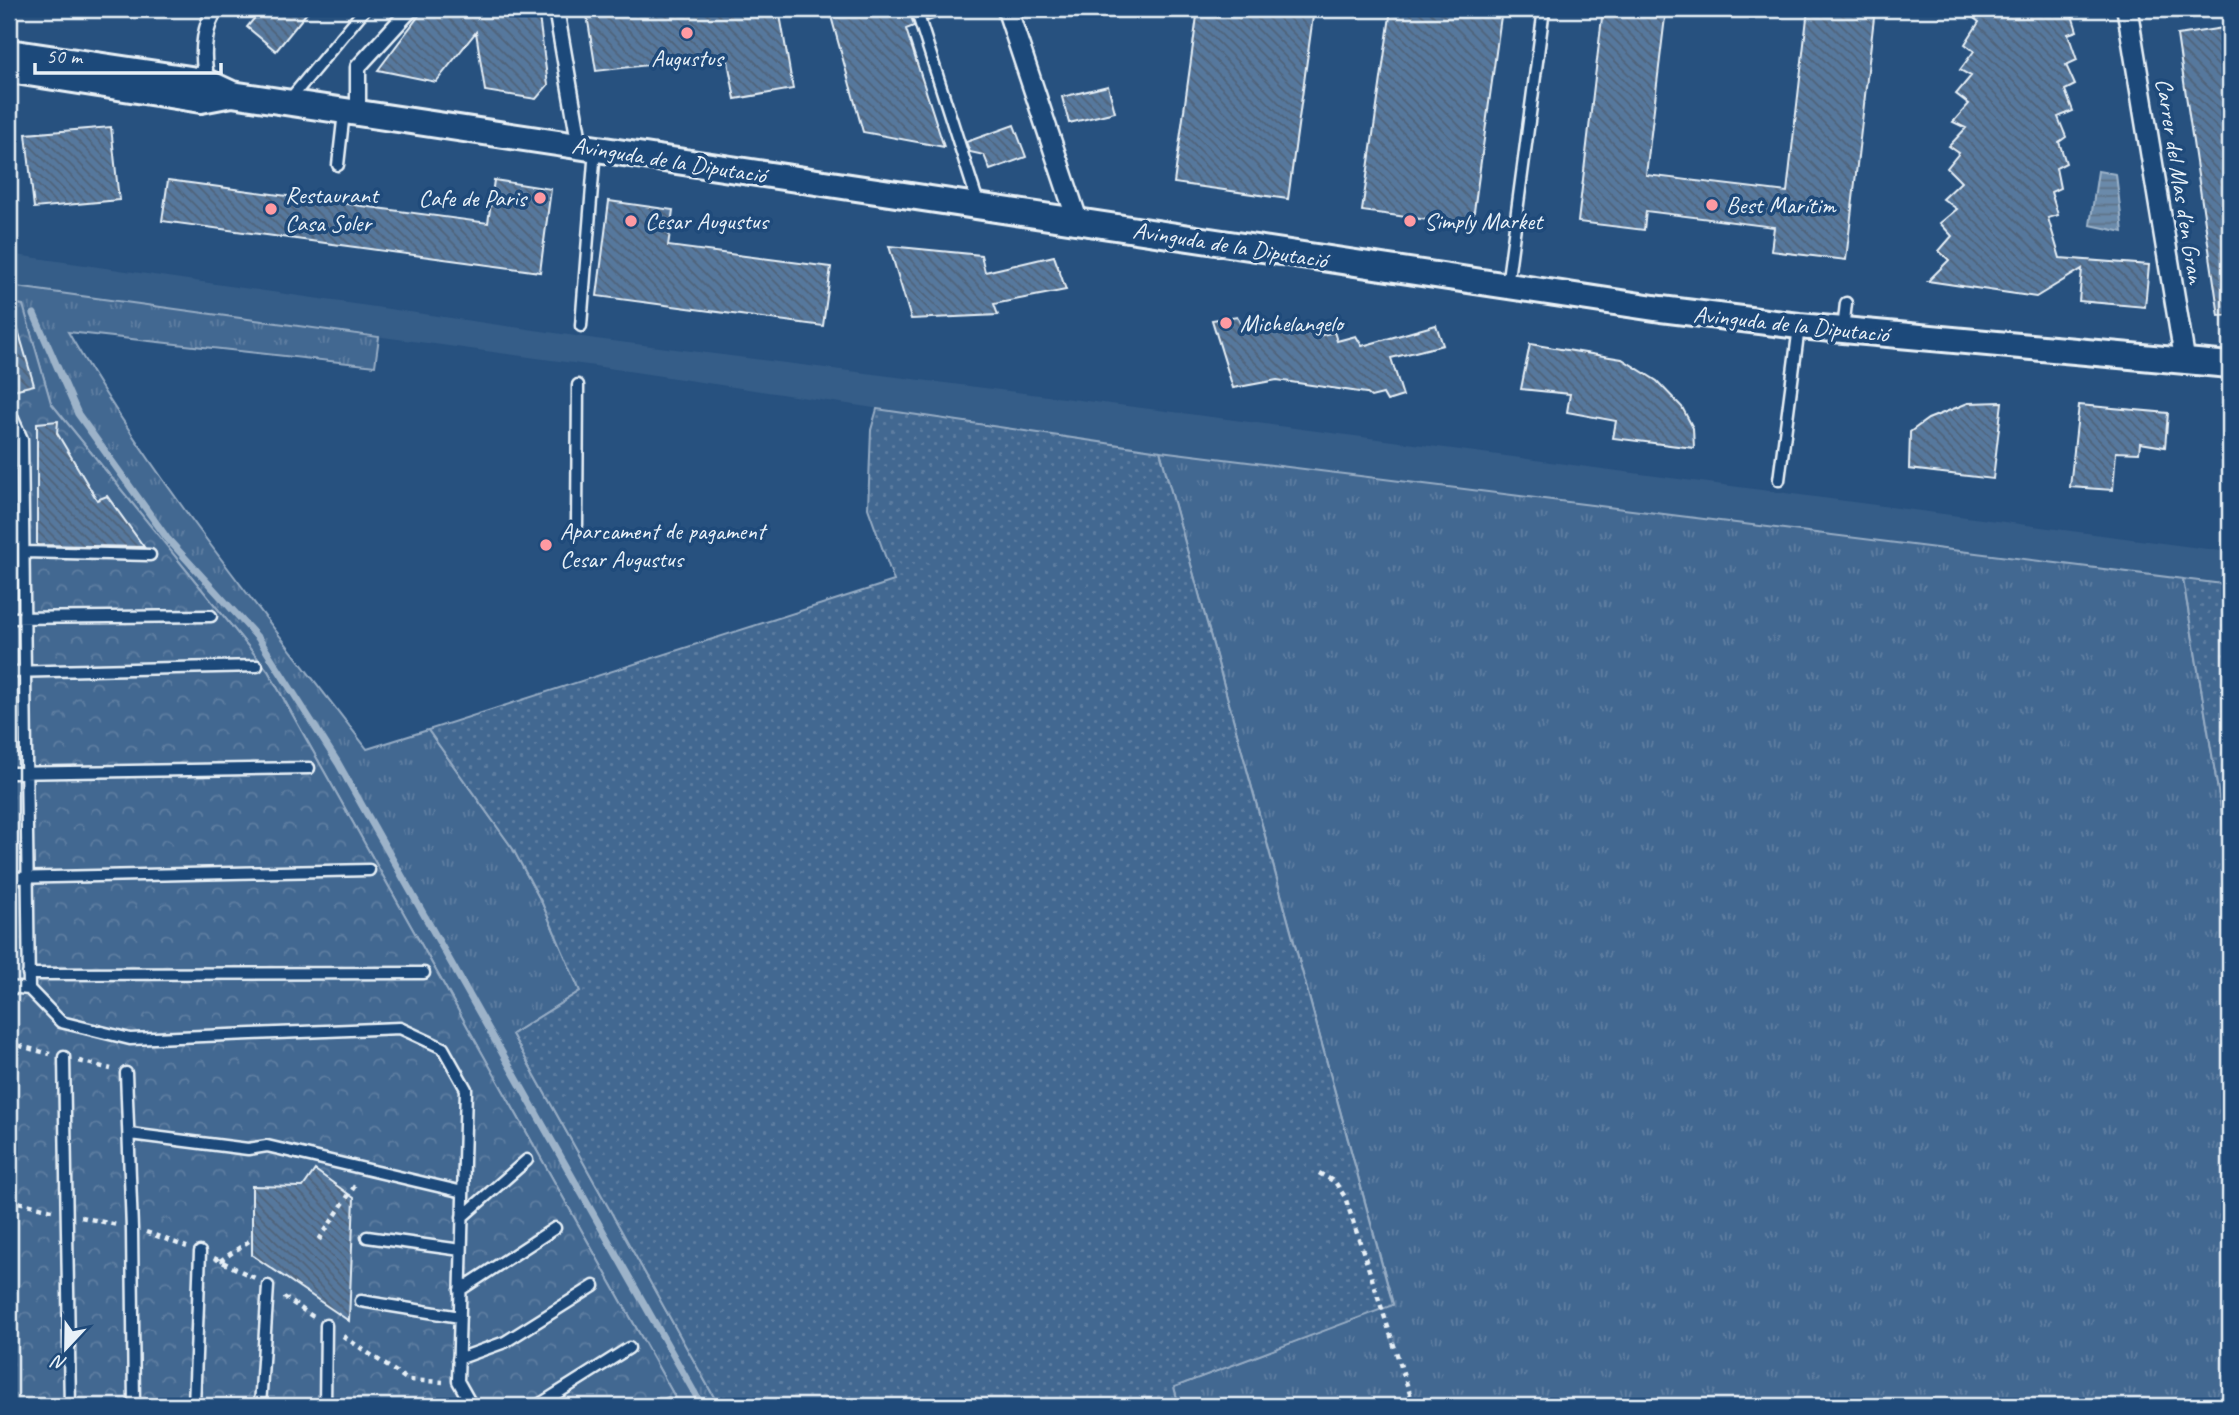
<svg xmlns="http://www.w3.org/2000/svg" width="2239" height="1415" font-family="Caveat,sans-serif">
  <defs>
    <pattern id="grass-tufts" width="24" height="20" patternUnits="userSpaceOnUse" patternTransform="scale(1.75)"><rect width="24" height="20" fill="#436891"/><path d="M3 7l-1-3M5 7V3M7 7l1-3M15 17l-1-3M17 17v-4M19 17l1-3" fill="none" stroke="#5e7ea1"/></pattern>
    <pattern id="park-crowns" width="20" height="18" patternUnits="userSpaceOnUse" patternTransform="scale(1.75)"><rect width="20" height="18" fill="#436891"/><path d="M2 6a3 3 0 1 1 6 0M12 15a3 3 0 1 1 6 0" fill="none" stroke="#5e7ea1"/></pattern>
    <pattern id="garden-dots" width="8" height="8" patternUnits="userSpaceOnUse" patternTransform="scale(1.75)"><rect width="8" height="8" fill="#436891"/><path d="M2 2h.1M6 6h.1" fill="none" stroke="#5e7ea1" stroke-width="1.8" stroke-linecap="round"/></pattern>
    <pattern id="water-rules" width="6" height="5" patternUnits="userSpaceOnUse" patternTransform="scale(1.75)"><rect width="6" height="5" fill="#6b8aaa"/><path d="M0 2.5h6" fill="none" stroke="#5e7388"/></pattern>
    <pattern id="building-back-hatch" width="6" height="6" patternUnits="userSpaceOnUse" patternTransform="scale(1.75)"><rect width="6" height="6" fill="#57789d"/><path d="M-1 5l2 2M0 0l6 6M5-1l2 2" fill="none" stroke="#4f6278"/></pattern>
  </defs>
  <rect width="100%" height="100%" fill="#27517f"/>
  <filter id="ink" filterUnits="userSpaceOnUse"><feTurbulence type="fractalNoise" baseFrequency=".0143" numOctaves="2"/><feDisplacementMap in="SourceGraphic" scale="14" xChannelSelector="R" yChannelSelector="G"/><feConvolveMatrix kernelMatrix="1 2 1 2 8 2 1 2 1" color-interpolation-filters="sRGB"/></filter>
  <g filter="url(#ink)">
    <path fill="#355d88" d="M9 254 596 339 1166 411 2230 552V585L1160 451 595 366 9 286Z"/>
    <path fill="url(#grass-tufts)" stroke="#96acc4" stroke-width="2" d="M9 286 379 337 375 366 68 332C154 481 263 613 367 749L428 730 513 849 542 903 580 991 512 1034 719 1406H680L268 671 51 403 23 306 9 303Z
      M1160 451 2183 579 2230 863V1406H1179L1174 1387 1393 1304Z"/>
    <path fill="url(#park-crowns)" stroke="#96acc4" stroke-width="2" d="M9 303 23 305 51 403 268 671 680 1406H9Z"/>
    <path fill="url(#garden-dots)" stroke="#96acc4" stroke-width="2" d="M877 409 1160 451 1393 1305 1174 1387 1179 1406H719L512 1034 580 991 542 903 513 849 428 730 894 581 868 508 871 430Z
      M2183 579 2230 585V863Z"/>
    <path fill="url(#water-rules)" stroke="#9db3c9" stroke-width="2" d="M2098 171 2116 174 2123 232 2090 225Z"/>
    <g fill="none" stroke-linecap="round" stroke-linejoin="round">
      <path stroke="#9db3c9" stroke-width="7" d="M34 314 78 414 167 538 259 639 338 763 702 1406"/>
    </g>
    <path fill="url(#building-back-hatch)" stroke="#e8f1f8" stroke-width="2" d="M262 9H310L276 51 247 27Z
      M424 9H538L548 85 536 99 485 91 476 32 436 82 378 70Z
      M586 9H650V11L779 9 793 89 735 99 727 56 596 71Z
      M829 9H909L914 26 906 29 944 147 863 132Z
      M924 9H953L954 12 928 21Z
      M1198 9H1314L1288 199 1174 183Z
      M1391 9H1502L1472 226 1362 211Z
      M1603 9H1666L1646 175 1787 192 1808 9H1875L1846 260 1771 251 1774 227 1646 211 1644 230 1578 222Z
      M1962 9H2070L2077 31 2068 34 2077 60 2066 65 2075 85 2065 90 2073 111 2058 117 2066 137 2059 142 2066 163 2056 168 2060 188 2051 192 2058 215 2048 218 2060 258 2149 265 2145 307 2079 301 2082 269 2036 297 1928 281 1949 260 1939 251 1952 236 1940 223 1957 209 1943 199 1961 182 1947 168 1959 153 1949 146 1966 128 1953 122 1969 104 1956 94 1971 76 1960 70 1974 51 1965 44 1979 22Z
      M2230 27V315L2219 316 2177 35Z
      M1108 86 1115 112 1069 123 1062 97Z
      M1014 125 1026 157 990 170 984 155 970 152 966 142Z
      M111 127 119 200 34 208 26 134Z
      M168 180 488 223 494 180 551 189 540 272 162 221Z
      M609 201 673 210 668 246 831 267 823 326 597 296Z
      M889 246 981 255 985 272 1054 256 1066 290 994 304 998 315 911 319Z
      M14 316 34 385 13 390 9 375V317Z
      M1237 316 1242 327 1260 323 1264 332 1285 326 1290 336 1309 330 1314 337 1334 332 1337 341 1356 336 1362 346 1436 325 1443 345 1391 358 1403 396 1387 401 1383 394 1371 397 1366 393 1277 380 1233 388 1212 320Z
      M1530 344 1622 359 1657 381 1682 407 1693 428 1694 448 1613 438 1616 421 1567 412 1570 394 1521 389Z
      M2002 402 1993 479 1909 469 1910 432 1928 419 1968 403Z
      M2079 405 2168 413 2165 447 2140 443 2139 453 2116 452 2113 490 2070 487Z
      M58 421 57 433 97 500 107 496 144 547 37 545V423Z
      M315 1170 354 1198 349 1321 252 1255V1186L303 1187Z"/>
    <g fill="none" stroke-linecap="round" stroke-linejoin="round">
      <g stroke="#e8f1f8" stroke-width="15">
        <path id="service" d="M916 9 978 203
          M290 99 365 9
          M338 165 344 112
          M1507 286 1544 9
          M581 326 595 149
          M1843 330 1846 303
          M9 410 22 439 29 989 9 987
          M1779 480 1799 327
          M577 525 578 385
          M24 552 150 555
          M9 618 211 616
          M9 672 257 666
          M9 773 309 768
          M9 878 369 870
          M28 974 424 973
          M29 989 61 1022 130 1039 400 1028 443 1048 466 1089 458 1381 472 1406
          M64 1057 70 1406
          M126 1073 132 1229 134 1406
          M130 1134 248 1149 267 1146 463 1192
          M462 1217 527 1160
          M367 1237 461 1250
          M460 1290 555 1228
          M361 1301 460 1317
          M458 1359 505 1342 594 1286
          M194 1406 200 1252
          M260 1406 268 1286
          M325 1406 326 1325
          M537 1406 629 1348
          M666 1406 669 1404"/>
      </g>
      <g stroke="#e8f1f8" stroke-width="19">
        <path id="pedestrian" d="M556 9 580 147
          M205 69C202 50 205 24 216 9
          M358 113V67L411 9"/>
      </g>
      <g stroke="#e8f1f8" stroke-width="24">
        <path id="minor" d="M1007 9 1078 222
          M2127 9 2185 361"/>
      </g>
      <g stroke="#e8f1f8" stroke-width="30">
        <path id="tertiary" d="M9 52 204 81 232 94 1661 309 1799 326 2230 365
          M9 70 201 100 232 94"/>
      </g>
      <path stroke="#e8f1f8" stroke-width="4.5" stroke-dasharray="5 5" stroke-linecap="butt" d="M9 1043 50 1054
        M79 1061 111 1069
        M1319 1173 1335 1182 1345 1197 1414 1406
        M9 1200 52 1210
        M81 1217 117 1225
        M146 1232 187 1247
        M319 1240 356 1184
        M214 1258 257 1279
        M220 1261 252 1239
        M284 1297 315 1318
        M343 1336 408 1380 443 1382"/>
      <use href="#service" stroke="#1f4a7a" stroke-width="10"/>
      <use href="#pedestrian" stroke="#1f4a7a" stroke-width="14"/>
      <use href="#minor" stroke="#1f4a7a" stroke-width="19"/>
      <use href="#tertiary" stroke="#1f4a7a" stroke-width="24"/>
    </g>
  </g>
  <g fill="#ff9aa2" stroke="#1f4a7a" stroke-width="2.5">
    <circle cx="687" cy="33" r="7"/>
    <circle cx="540" cy="198" r="7"/>
    <circle cx="1712" cy="205" r="7"/>
    <circle cx="271" cy="209" r="7"/>
    <circle cx="631" cy="221" r="7"/>
    <circle cx="1410" cy="221" r="7"/>
    <circle cx="1226" cy="323" r="7"/>
    <circle cx="546" cy="545" r="7"/>
  </g>
  <g text-anchor="middle" dominant-baseline="central" stroke-width="7" stroke-linejoin="round" paint-order="stroke">
    <g font-size="24" fill="#e8f1f8" stroke="#1f4a7a" text-anchor="start">
      <text x="687" y="58" text-anchor="middle">Augustus</text>
      <text x="285" y="195">Restaurant<tspan x="285" dy="28">Casa Soler</tspan></text>
      <text x="526" y="198" text-anchor="end">Cafe de Paris</text>
      <text x="1726" y="205">Best Marítim</text>
      <text x="645" y="221">Cesar Augustus</text>
      <text x="1424" y="221">Simply Market</text>
      <text x="1240" y="323">Michelangelo</text>
      <text x="560" y="531">Aparcament de pagament<tspan x="560" dy="28">Cesar Augustus</tspan></text>
    </g>
    <g font-size="24" fill="#e8f1f8" stroke="#1f4a7a">
      <text transform="translate(669 160) rotate(9)">Avinguda de la Diputació</text>
      <text transform="translate(2180 181) rotate(81)">Carrer del Mas d'en Gran</text>
      <text transform="translate(1230 245) rotate(9)">Avinguda de la Diputació</text>
      <text transform="translate(1791 324) rotate(6)">Avinguda de la Diputació</text>
    </g>
  </g>
  <rect width="2239" height="1415" fill="none" stroke="#1f4a7a" stroke-width="35"/>
  <rect x="18" y="18" width="2204" height="1380" fill="none" stroke="#e8f1f8" stroke-width="2.5" filter="url(#ink)"/>
  <g transform="translate(66 1348) rotate(202)" stroke="#1f4a7a" stroke-width="5" paint-order="stroke">
  <path d="M0-5L12 26L0 18L-12 26Z" fill="#e8f1f8"/>
  <text y="-10" font-size="19" font-weight="bold" text-anchor="middle" fill="#e8f1f8">N</text>
  </g>
  <path d="M35 63v10h186v-10" fill="none" stroke="#e8f1f8" stroke-width="3.5"/>
  <text x="46" y="63" font-size="21" fill="#e8f1f8" stroke="#1f4a7a" stroke-width="5" paint-order="stroke">50 m</text>
</svg>
